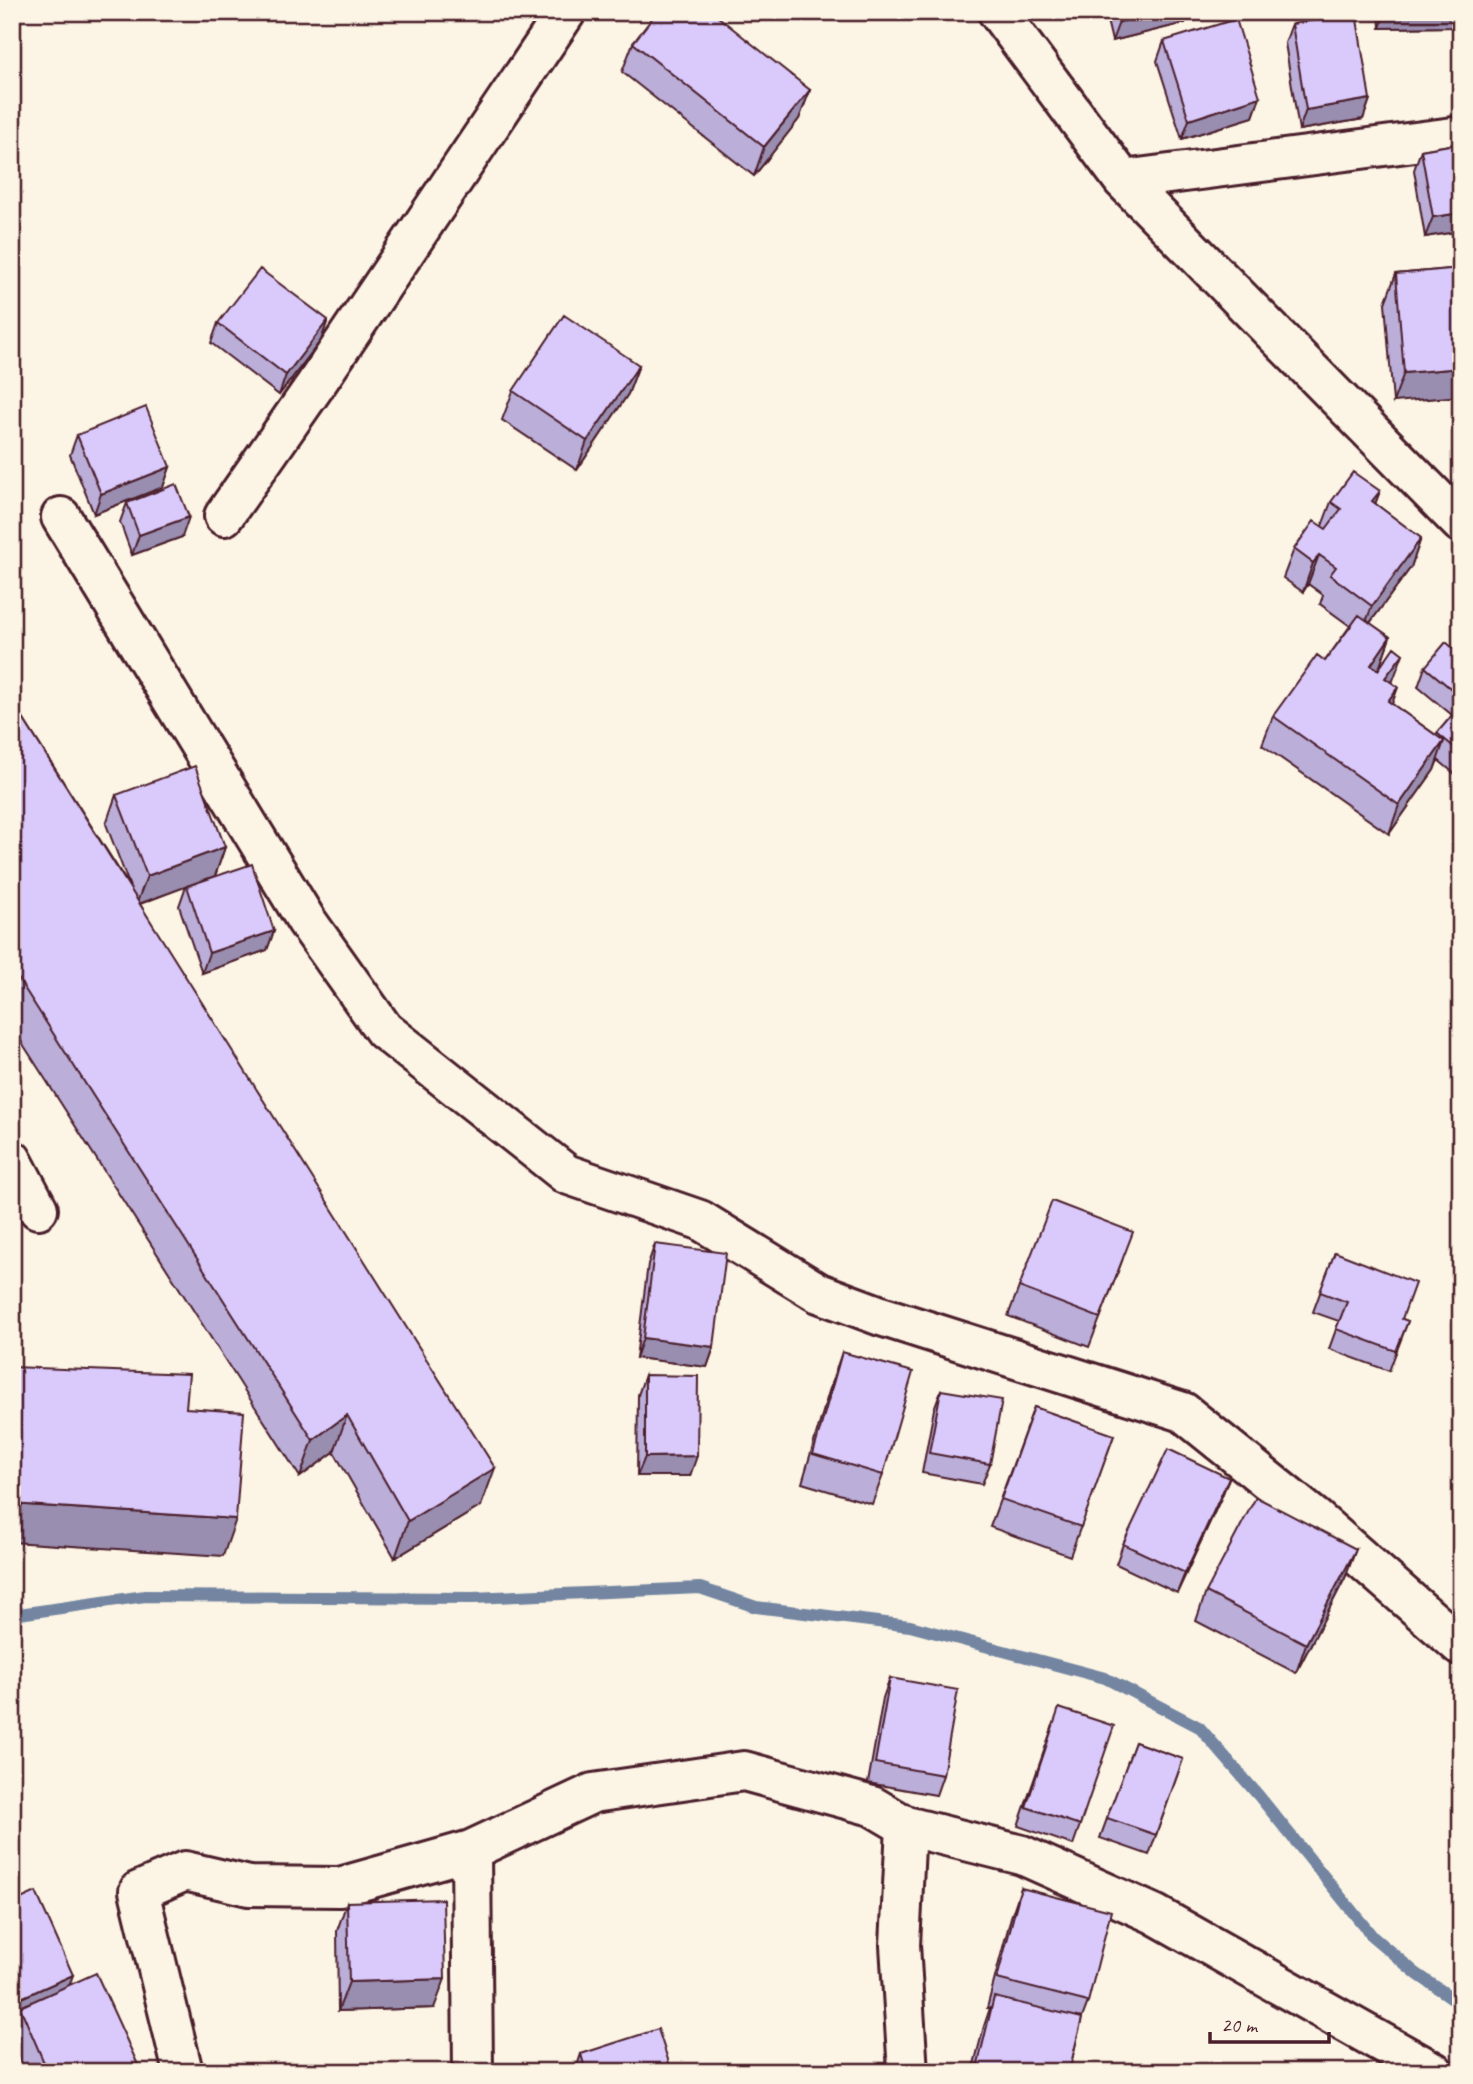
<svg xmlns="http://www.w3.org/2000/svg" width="1473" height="2084" font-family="Caveat,sans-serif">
  <rect width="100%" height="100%" fill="#fcf5e5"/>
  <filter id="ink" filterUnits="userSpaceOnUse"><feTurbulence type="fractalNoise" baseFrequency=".0143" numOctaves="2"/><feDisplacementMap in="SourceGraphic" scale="14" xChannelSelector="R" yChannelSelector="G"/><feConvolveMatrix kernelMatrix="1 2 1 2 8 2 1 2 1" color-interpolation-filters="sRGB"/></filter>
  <g filter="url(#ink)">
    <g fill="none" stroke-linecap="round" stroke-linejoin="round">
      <path stroke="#7385a1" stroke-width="12" d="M12 1615 145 1596 473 1598 700 1588 756 1607 910 1626 1105 1678 1199 1727 1259 1796 1373 1937 1417 1974 1461 2004"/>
      <g stroke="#4a1f2b" stroke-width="44">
        <path id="minor" d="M998 12 1123 180 1461 523
          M1123 180 1461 136
          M224 516 314 387 566 12
          M61 517 306 920 384 1030 566 1174 700 1220 819 1293 881 1316 1183 1412 1316 1519 1461 1646
          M12 1160 38 1209
          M906 1826 900 1945 908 2072
          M471 1850 473 2072
          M183 2072 139 1891 185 1871 249 1886 340 1887 471 1850 593 1793 744 1771 872 1806 906 1826 1022 1855 1154 1914 1434 2072"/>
      </g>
      <use href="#minor" stroke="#fcf5e5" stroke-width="38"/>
    </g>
    <path fill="#bbaed9" stroke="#4a1f2b" stroke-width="2" d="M1105 12H1188L1185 23 1112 41Z
      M1379 12H1459L1454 27 1380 28Z
      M1292 24 1370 99 1363 119 1299 130 1285 43Z
      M1164 41 1260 97 1253 117 1182 139 1157 61Z
      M633 43 810 90 799 119 754 176 622 72Z
      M1461 143V231L1425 237 1414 170 1421 150Z
      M1461 268 1393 402 1385 303 1396 274Z
      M218 323 321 340 279 395 211 343Z
      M639 365 628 394 577 470 502 420 513 391Z
      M77 435 170 467 163 487 94 514 70 455Z
      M1380 491 1375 504 1421 538 1411 567 1370 623 1390 637 1380 666 1392 683 1398 687 1392 704 1436 735 1452 715 1418 687 1425 667 1461 655V779L1438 760 1434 770 1389 834 1262 745 1273 716 1325 661 1350 626 1320 604 1323 595 1308 584 1303 592 1283 578 1294 549 1322 526 1331 502Z
      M127 503 182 537 132 555 120 522Z
      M12 701 130 887 106 824 116 795 225 847 215 876 274 931 267 950 202 973 179 906 186 886 140 904 481 1506 395 1558 334 1452 300 1477 12 1027Z
      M655 1244 714 1347 707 1367 636 1358 648 1264Z
      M1335 1252 1402 1319 1408 1321 1389 1371 1329 1349 1339 1321 1313 1312Z
      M1122 1261 1089 1347 1008 1316 1019 1287Z
      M842 1352 883 1475 872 1504 802 1483 832 1381Z
      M645 1375 690 1476H637L638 1395Z
      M941 1390 990 1464 982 1484 922 1473 934 1409Z
      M1034 1407 1114 1435 1070 1556 990 1527Z
      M1229 1478 1221 1498 1177 1593 1116 1564 1123 1544Z
      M1356 1549 1345 1578 1296 1673 1196 1621 1206 1592Z
      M890 1678 943 1775 936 1795 868 1783 883 1698Z
      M1052 1728 1080 1825 1073 1845 1018 1826Z
      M1135 1742 1183 1759 1149 1855 1100 1838Z
      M1021 1888 1088 2002 1082 2018 1069 2072H972L984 2026 990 2008H987L1011 1917Z
      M347 1902 434 2008 338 2011 337 1931Z
      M12 1903 70 1985 137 2072H25L12 2043V2027L16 2017 12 2019Z
      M581 2054 672 2072H575Z"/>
    <path fill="#998db0" stroke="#4a1f2b" stroke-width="2" d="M1156 12H1188L1185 23 1112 41 1119 22Z
      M1385 12H1459L1454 27 1380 28Z
      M810 90 799 119 754 176 764 147Z
      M1260 97 1253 117 1182 139 1189 120Z
      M1370 99 1363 119 1299 130 1306 110Z
      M1461 213V231L1425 237 1433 217Z
      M328 320 321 340 279 395 286 375Z
      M639 365 628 394 577 470 587 441Z
      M1461 368V396L1393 402 1404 373Z
      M170 467 163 487 94 514 101 494Z
      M1380 491 1369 520 1372 501Z
      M189 517 182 537 132 555 139 535Z
      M1421 538 1411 567 1361 635 1372 606Z
      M1319 555 1308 584 1303 592 1313 563Z
      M1390 637 1380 666 1360 693 1371 665Z
      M1403 654 1392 683 1385 678Z
      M1398 687 1387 716 1388 701Z
      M1444 741 1434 770 1389 834 1399 805Z
      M225 847 215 876 136 905 147 876Z
      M274 931 267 950 202 973 209 953Z
      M643 1338 714 1347 707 1367 636 1358Z
      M347 1415 334 1452 300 1477 313 1440Z
      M697 1456 690 1476H637L645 1457Z
      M495 1468 481 1506 395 1558 408 1521Z
      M1229 1478 1221 1498 1177 1593 1185 1573Z
      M12 1504 236 1519 223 1556 12 1542Z
      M1356 1549 1345 1578 1296 1673 1306 1644Z
      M73 1975 66 1995 20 2007 16 2017 12 2019V2002Z
      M445 1979 434 2008 338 2011 349 1982Z
      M139 2067 137 2072H127Z"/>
    <path fill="#dacafc" stroke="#4a1f2b" stroke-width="2" d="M657 12H712L810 90 764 147 633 43Z
      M1117 12H1156L1119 22Z
      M1356 13 1370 99 1306 110 1292 24Z
      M1236 19 1260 97 1189 120 1164 41Z
      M1461 143V213L1433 217 1421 150Z
      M1461 268V368L1404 373 1396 274Z
      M260 269 328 320 286 375 218 323Z
      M564 315 639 365 587 441 513 391Z
      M146 407 170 467 101 494 77 435Z
      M1353 472 1380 491 1372 501 1421 538 1372 606 1330 575 1336 567 1319 555 1313 563 1294 549 1314 521 1326 529 1341 509 1331 502Z
      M176 484 189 517 139 535 127 503Z
      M1359 615 1390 637 1371 665 1378 670 1394 647 1403 654 1385 678 1398 687 1388 701 1444 741 1399 805 1273 716 1317 655 1325 661Z
      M1446 642 1461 655V697L1425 667Z
      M12 701 495 1468 408 1521 347 1415 313 1440 12 969Z
      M1461 705V753L1437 733Z
      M195 766 225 847 147 876 116 795Z
      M252 864 274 931 209 953 187 886Z
      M1052 1201 1133 1232 1100 1318 1019 1287Z
      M655 1244 726 1253 714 1347 643 1338Z
      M1335 1252 1415 1283 1402 1319 1408 1321 1396 1351 1336 1329 1347 1302 1320 1292Z
      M842 1352 913 1372 883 1475 813 1454Z
      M12 1367 189 1374 186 1408 244 1412 236 1519 12 1504Z
      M645 1375 698 1376 697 1456 645 1457Z
      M941 1390 1002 1400 990 1464 929 1453Z
      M1034 1407 1114 1435 1081 1527 1001 1499Z
      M1168 1449 1229 1478 1185 1573 1123 1544Z
      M1256 1497 1356 1549 1306 1644 1206 1592Z
      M890 1678 958 1690 943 1775 875 1763Z
      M1059 1708 1114 1726 1080 1825 1026 1807Z
      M1135 1742 1183 1759 1156 1835 1107 1818Z
      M1021 1888 1111 1911 1088 2002 997 1979Z
      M36 1892 73 1975 12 2002V1903Z
      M443 1899 445 1979 349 1982 347 1902Z
      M96 1973 139 2067 127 2072H48L20 2007Z
      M994 1997 1082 2018 1069 2072H976Z
      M658 2029 672 2072H586L581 2054Z"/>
  </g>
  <rect width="1473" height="2084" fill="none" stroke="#fcf5e5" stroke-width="42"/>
  <rect x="21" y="21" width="1431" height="2042" fill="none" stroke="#4a1f2b" stroke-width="2.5" filter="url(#ink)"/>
  <path d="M1210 2032v10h119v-10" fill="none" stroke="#4a1f2b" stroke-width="3.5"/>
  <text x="1221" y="2032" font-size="21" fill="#4a1f2b" stroke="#fcf5e5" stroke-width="5" paint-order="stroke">20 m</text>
</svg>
